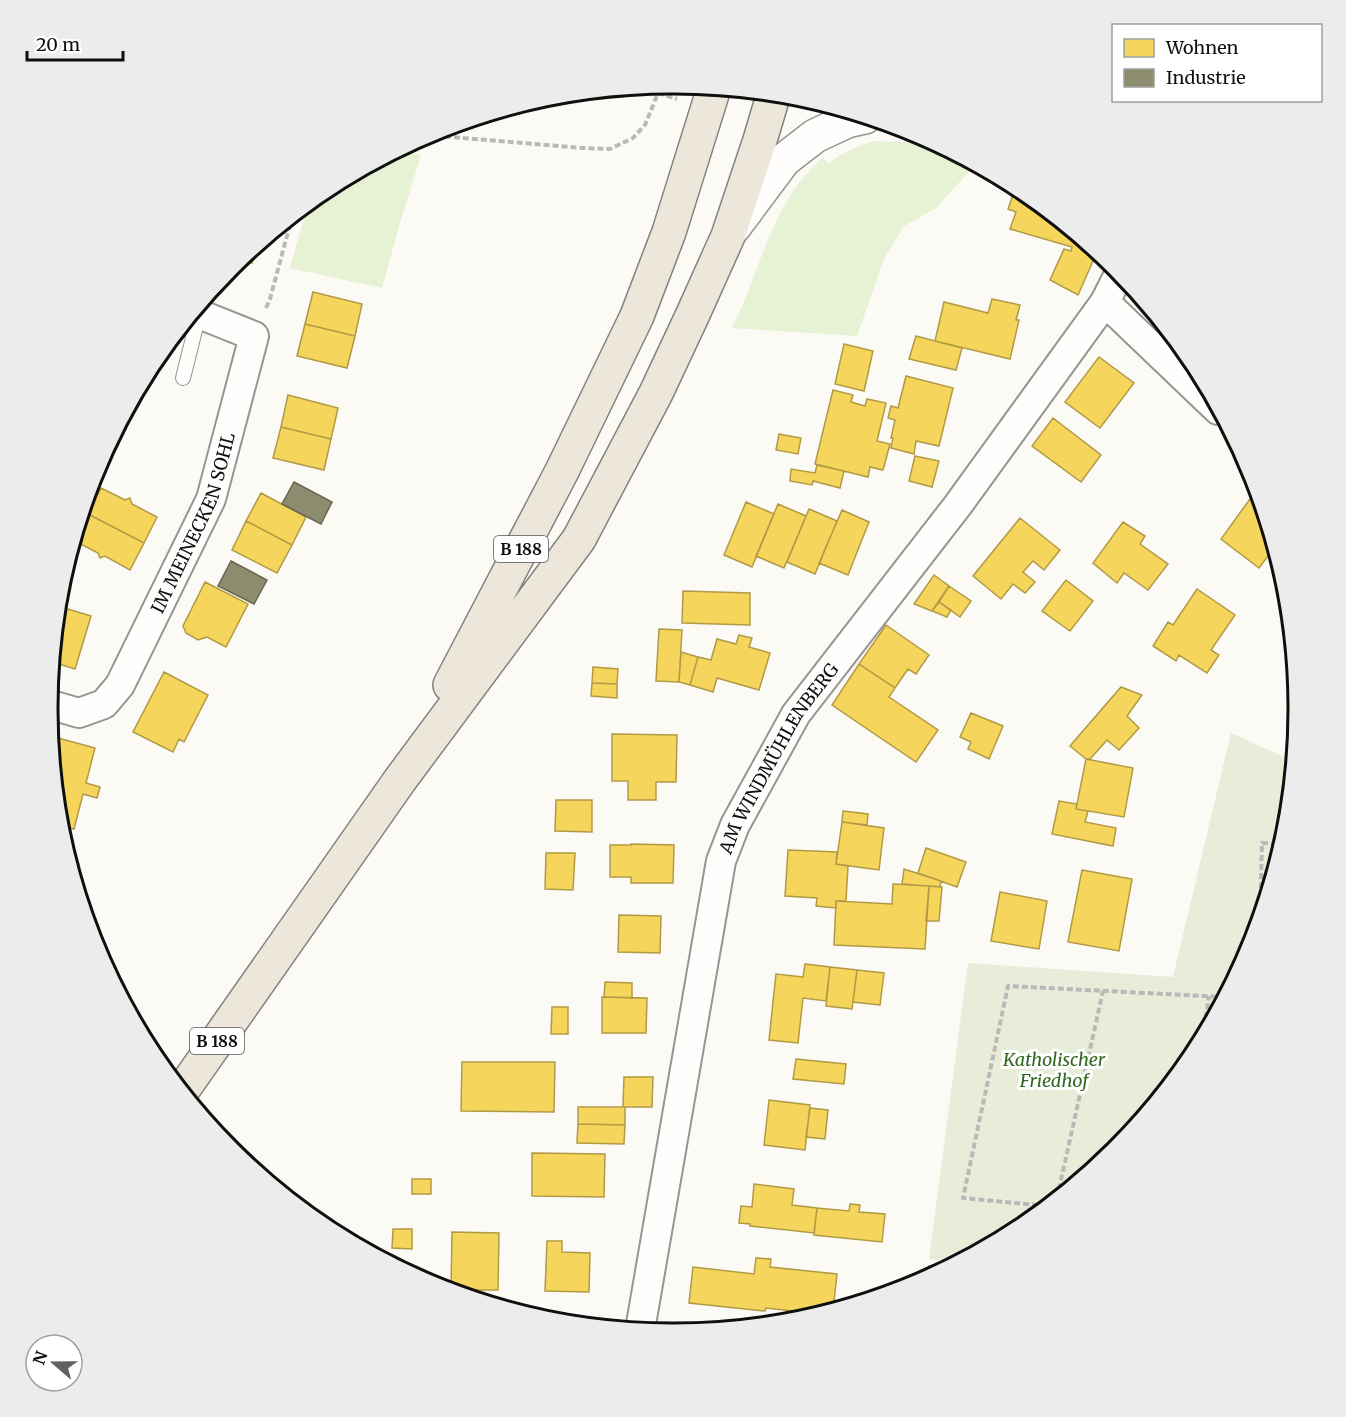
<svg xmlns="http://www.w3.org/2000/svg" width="1346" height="1417" font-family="Merriweather,serif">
  <rect width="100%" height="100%" fill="#fcfaf4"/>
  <path fill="#e7f1d4" d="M874 141 905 142 944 148 975 165 936 208 904 226 884 259 857 336 732 328C754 285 764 237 790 196 799 181 811 169 823 157L828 164C842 152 857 147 874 141Z
    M396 151 421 155 400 223 382 288 290 268 308 204 326 189Z"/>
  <path fill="#e8ecd8" d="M1231 733 1293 761 1286 831 1250 948 1192 1056 1115 1151 1020 1228 957 1262 929 1259 968 963 1173 977Z"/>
  <path fill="#f6d55c" stroke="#b19a45" stroke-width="1.5" d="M1016 186 1097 252 1078 295 1050 280 1064 249 1071 251 1072 247 1010 229 1016 212 1008 209Z
    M255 247 252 263 238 261Z
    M313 292 362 304 355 336 305 324Z
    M992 299 1020 305 1016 320H1019L1010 359 935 341 944 302 988 313Z
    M305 324 355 336 347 368 297 356Z
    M916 336 962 348 956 370 909 359Z
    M844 344 873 351 864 391 835 384Z
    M1099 357 1134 383 1100 428 1065 402Z
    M906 376 953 388 939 446 916 441 914 454 891 448 893 438H891L895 420 888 418 891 406 898 408Z
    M833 390 853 395 851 402 865 406 867 399 886 403 877 441 890 444 883 470 870 467 868 477 815 464Z
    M288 395 338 408 331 439 281 427Z
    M1053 418 1101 455 1081 482 1032 446Z
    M281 427 331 439 324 470 273 458Z
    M779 434 801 438 798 454 776 450Z
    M915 456 939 461 932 487 909 481Z
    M817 465 844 471 840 488 813 481 812 485 790 481 791 469 815 473Z
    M101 488 125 500 130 498 132 504 157 517 144 543 88 514Z
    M261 493 306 517 292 545 246 521Z
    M1250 499 1262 508 1274 548 1259 568 1221 539Z
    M746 502 774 514 752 567 724 555Z
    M778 504 806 516 784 568 756 556Z
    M809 509 837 521 815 574 787 562Z
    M842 510 869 522 848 575 819 563Z
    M88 514 144 543 130 570 105 556 100 558 98 553 75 541Z
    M1020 518 1060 550 1044 570 1033 561 1023 572 1035 582 1025 593 1013 584 1001 599 973 576Z
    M246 521 292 545 277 573 232 550Z
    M1123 522 1145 536 1140 544 1168 564 1148 590 1124 573 1117 583 1093 563Z
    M934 575 949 586 932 611 914 604Z
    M1066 580 1093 601 1070 631 1042 611Z
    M205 582 248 604 226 647 207 637 198 640 186 633 183 626Z
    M949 586 971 601 960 617 939 602Z
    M1197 589 1235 615 1211 650 1219 655 1207 673 1179 655 1176 661 1153 646 1168 622 1173 625Z
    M683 591 750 593V625L682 623Z
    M939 602 951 610 947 617 932 611Z
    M58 606 91 616 75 669 53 662Z
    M886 625 929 655 916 674 908 669 895 688 859 664Z
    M659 629 682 630 679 682 656 681Z
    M739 635 752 638 749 647 770 653 759 690 717 678 713 692 690 685 698 657 711 660 717 639 736 644Z
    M681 652 698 657 690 685 679 682Z
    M859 664 895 688 889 697 938 730 916 762 832 705Z
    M593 667 618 669 617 684 592 683Z
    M164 672 208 695 184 742 179 739 173 752 133 732Z
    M592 683 617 684V698L591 696Z
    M1121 687 1142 695 1127 716 1139 728 1119 750 1107 740 1090 759H1086L1070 746Z
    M971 713 1003 726 989 759 968 749 971 742 960 737Z
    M612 734 677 735 676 782H656V800H628V781H612Z
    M51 736 95 748 86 783 100 787 97 798 83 794 74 829 60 826Z
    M1086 759 1133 768 1124 817 1076 809Z
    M556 800H592V832L555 831Z
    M1059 801 1077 804 1076 809 1088 811 1085 822 1116 828 1113 846 1052 834Z
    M843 811 868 814 867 825 842 822Z
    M842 822 884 828 879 870 836 864Z
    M631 844 674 845 673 883H631V877H610V845H631Z
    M926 848 966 862 957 887 918 873Z
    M788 850 837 852 836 864 848 866 846 901H836V908L816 906 817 898 785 896Z
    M546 853H575L573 890 545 889Z
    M69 859 79 864 73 874Z
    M904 869 941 881 940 887 902 884Z
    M1082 870 1132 879 1119 951 1068 942Z
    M893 884 929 886 925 949 834 945 836 901 892 904Z
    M929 886 942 887 939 921H926Z
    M1000 892 1047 901 1039 949 991 941Z
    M619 915 661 916 660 953 618 952Z
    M805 964 830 967 826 1001 803 998 798 1043 769 1040 776 974 803 977Z
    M830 967 857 970 852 1009 826 1006Z
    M857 970 884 973 880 1005 853 1002Z
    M605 982 632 983V998L604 997Z
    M602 997 647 998 646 1033H602Z
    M552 1007H568V1034H551Z
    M796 1059 846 1064 844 1084 793 1079Z
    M462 1062H555L554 1112 461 1111Z
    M624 1077H653L652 1107H623Z
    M769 1100 810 1105 805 1150 764 1145Z
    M578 1107H625V1125L578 1124Z
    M810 1108 828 1110 825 1139 806 1137Z
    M578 1124 625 1125 624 1144 577 1143Z
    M532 1153 605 1154 604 1197 532 1196Z
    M412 1179H431V1194H412Z
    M754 1184 794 1189 792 1205 817 1208 814 1233 750 1226V1224L739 1223 741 1206 752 1207Z
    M850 1204 860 1205 859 1212 885 1214 882 1242 814 1235 817 1208 849 1211Z
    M393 1229H412V1249L392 1248Z
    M452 1232 499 1233 498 1290H451Z
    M547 1241H562V1252L590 1253 589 1292 545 1291Z
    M756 1258 771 1259 770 1267 837 1274 833 1310 819 1314 766 1308 765 1311 689 1303 693 1267 754 1274Z
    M929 1266 946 1268 928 1278Z
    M548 1313 583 1318 582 1325 547 1320Z"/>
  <path fill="#8c8c6e" stroke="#666652" stroke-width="1.5" d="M294 482 332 502 321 524 282 504Z
    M231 561 267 580 254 604 218 586Z"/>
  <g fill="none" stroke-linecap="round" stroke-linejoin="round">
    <g stroke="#969592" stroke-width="16">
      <path id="service" d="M183 378 199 314"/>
    </g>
    <g stroke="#969592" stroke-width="32">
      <g id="minor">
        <path d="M1105 302 1218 410"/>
        <path id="s1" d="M48 704 79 713 104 704 120 685 211 499 254 336 194 312"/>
        <path id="s2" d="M640 1330 721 861 735 825 796 714 958 505 1105 302 1120 272"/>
      </g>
    </g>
    <g stroke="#969592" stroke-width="36">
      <path id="tertiary" d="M734 227 784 160 815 136 847 121 865 117"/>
    </g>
    <g stroke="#83827f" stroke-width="36">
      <path id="primary" d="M450 685 562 471 637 316 669 232 714 88
        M182 1091 400 780 579 539 656 393 693 314 728 236 760 140 774 93"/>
    </g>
    <path stroke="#b9b9b8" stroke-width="4" stroke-dasharray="6 3" stroke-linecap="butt" d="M658 93 677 99
      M427 135 582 148 610 149 633 138 645 125 658 93 655 85
      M266 308 270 299 292 217
      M1260 915 1262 843 1282 844
      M1203 1036 1209 996
      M1057 1198 1103 991
      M1047 1206 963 1198 1008 986 1224 997"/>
    <use href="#service" stroke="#fffefd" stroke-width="14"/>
    <use href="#minor" stroke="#fffefd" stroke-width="28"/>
    <use href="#tertiary" stroke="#fffefd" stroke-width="33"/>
    <use href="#primary" stroke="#ece7da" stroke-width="33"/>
  </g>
  <g text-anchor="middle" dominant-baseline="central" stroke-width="6" stroke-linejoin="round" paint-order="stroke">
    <g fill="#fff" stroke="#575757" stroke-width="1.5">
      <rect x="494" y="536" width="54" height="26" rx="4.5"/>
      <rect x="190" y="1028" width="54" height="26" rx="4.5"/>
    </g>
    <g font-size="16" font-weight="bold" fill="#0f0f0f">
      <text x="521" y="549">B 188</text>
      <text x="217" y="1041">B 188</text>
    </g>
    <g font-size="18" fill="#0f0f0f" stroke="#fff">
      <text stroke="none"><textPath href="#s1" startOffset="262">IM MEINECKEN SOHL</textPath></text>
      <text stroke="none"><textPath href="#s2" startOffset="594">AM WINDMÜHLENBERG</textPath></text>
    </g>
    <g font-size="18" font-style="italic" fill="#31671f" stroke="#fff">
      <text x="1054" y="1059">Katholischer<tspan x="1054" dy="21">Friedhof</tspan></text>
    </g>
  </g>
  <path d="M0 0H1346V1417H0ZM672 94H674A614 614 0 0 1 1288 708V709A614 614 0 0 1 674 1323H672A614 614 0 0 1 58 709V708A614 614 0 0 1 672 94Z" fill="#ececec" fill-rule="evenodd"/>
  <path fill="none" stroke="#0f0f0f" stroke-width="3" d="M672 94H674A614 614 0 0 1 1288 708V709A614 614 0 0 1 674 1323H672A614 614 0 0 1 58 709V708A614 614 0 0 1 672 94Z"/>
  <rect x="1112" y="24" width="210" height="78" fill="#ffffff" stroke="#9f9f9f" stroke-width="1.5"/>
  <rect x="1124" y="39" width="30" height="18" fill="#f6d55c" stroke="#9f9f9f" stroke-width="1.5"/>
  <text x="1166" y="54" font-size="18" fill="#0f0f0f">Wohnen</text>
  <rect x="1124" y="69" width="30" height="18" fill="#8c8c6e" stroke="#9f9f9f" stroke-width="1.5"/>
  <text x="1166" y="84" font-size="18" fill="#0f0f0f">Industrie</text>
  <g transform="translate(54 1363) rotate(290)"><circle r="28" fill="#ffffff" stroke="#9f9f9f" stroke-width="1.5"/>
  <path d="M0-4.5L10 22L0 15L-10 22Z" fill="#62615f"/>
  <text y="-9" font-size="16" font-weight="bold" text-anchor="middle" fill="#0f0f0f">N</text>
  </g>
  <path d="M27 51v9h96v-9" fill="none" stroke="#0f0f0f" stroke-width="3"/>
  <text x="36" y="51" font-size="18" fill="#0f0f0f" stroke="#ffffff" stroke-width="4.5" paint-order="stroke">20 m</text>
</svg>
